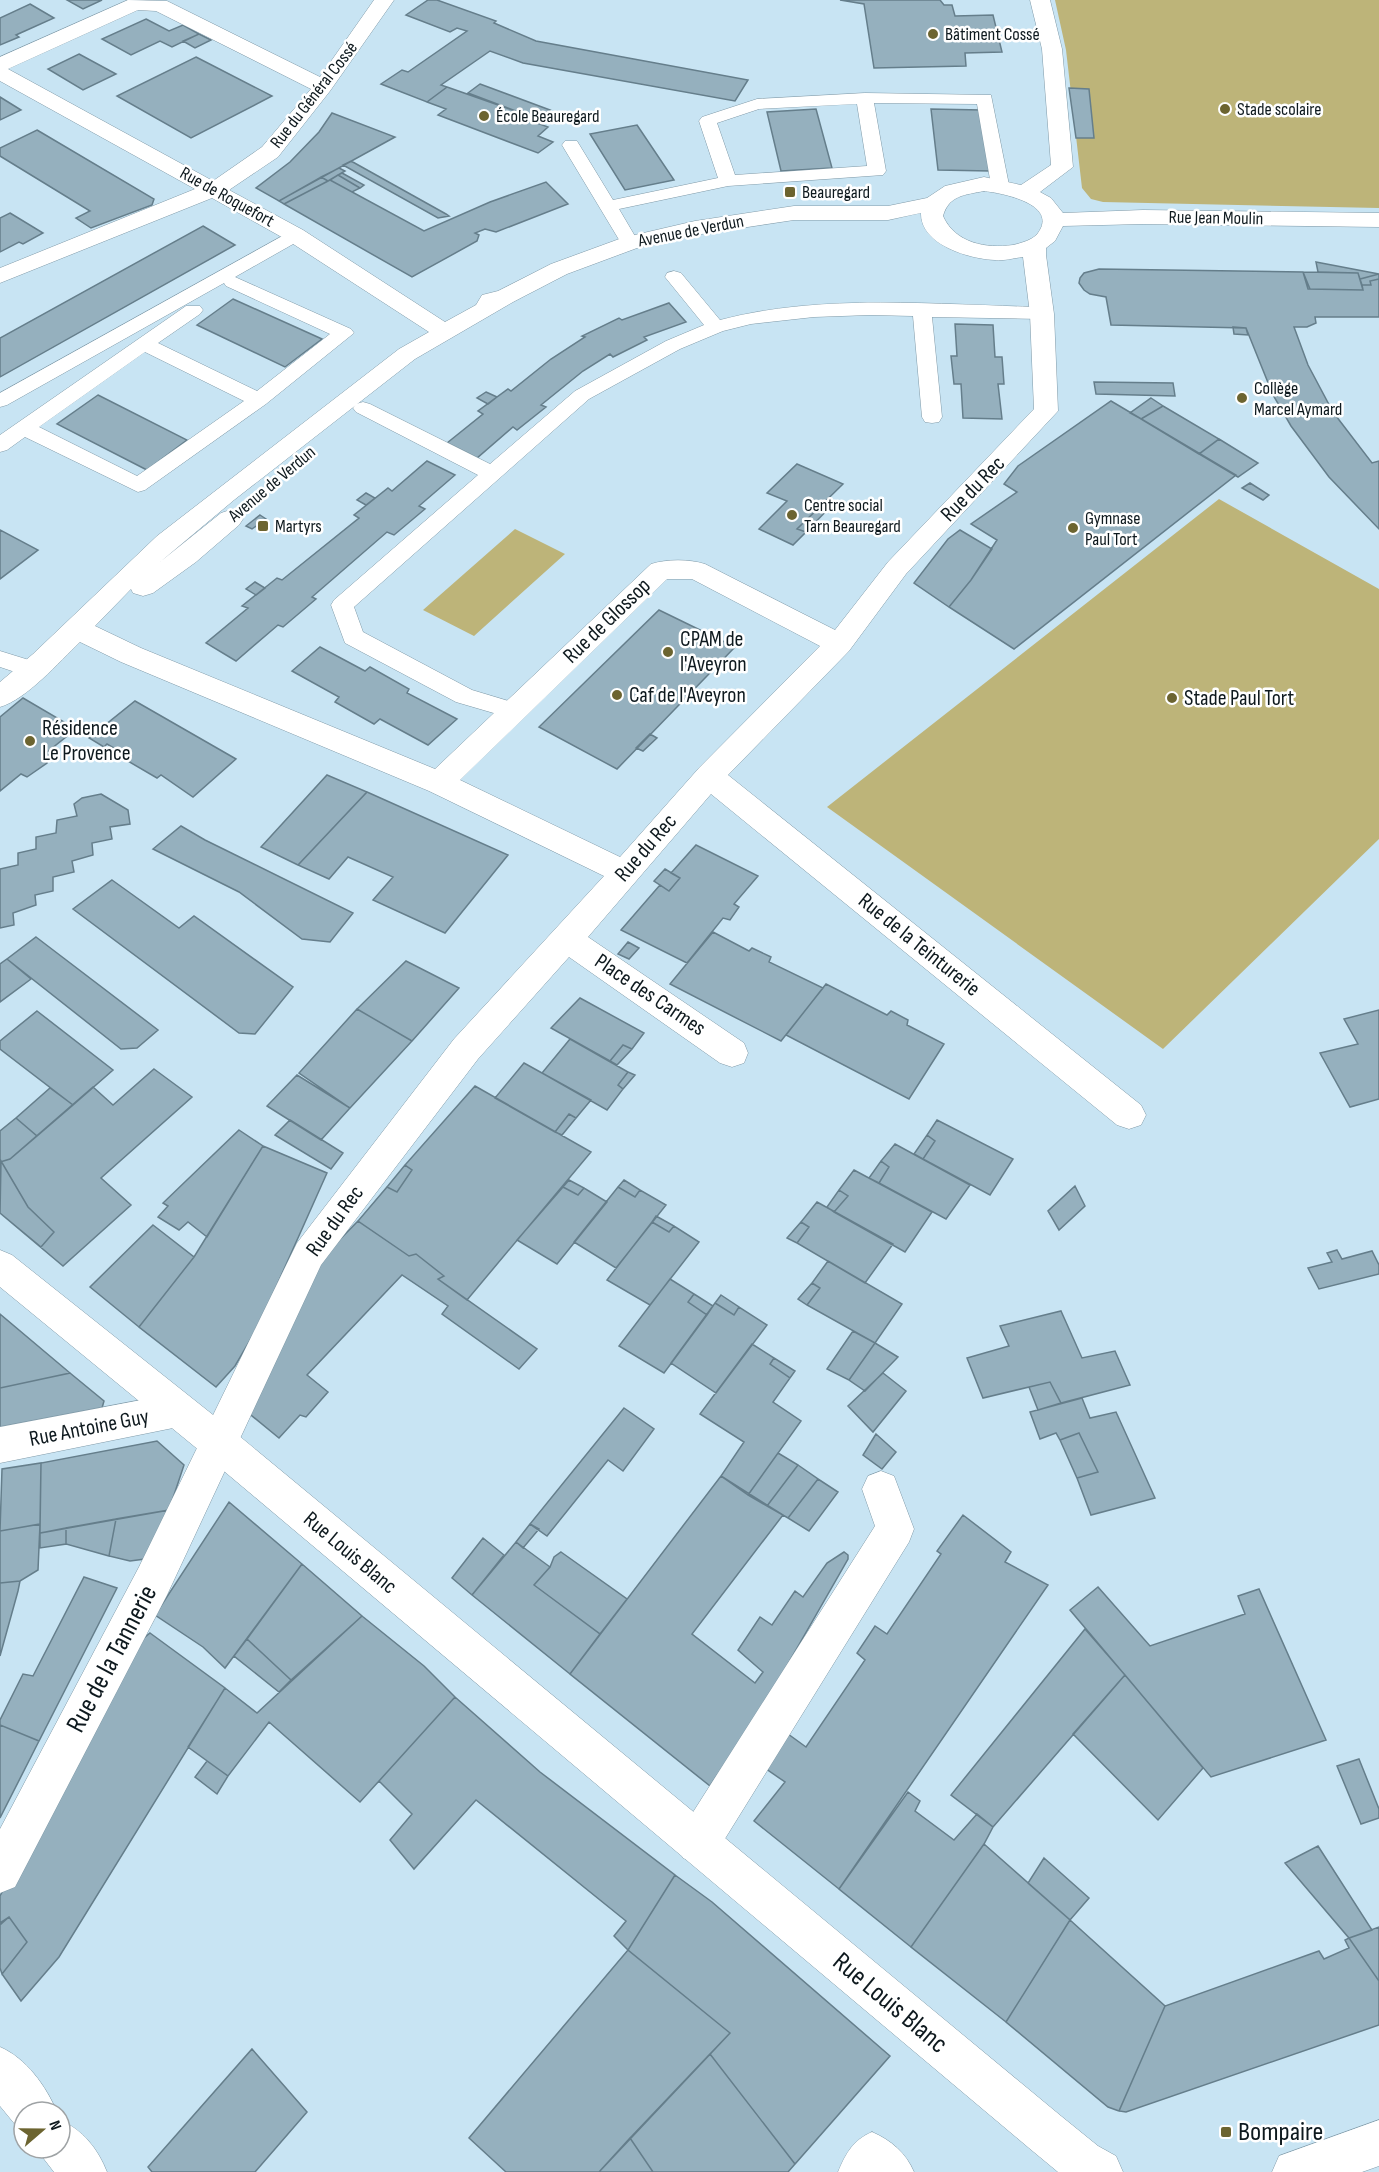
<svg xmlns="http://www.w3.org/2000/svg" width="1379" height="2172" font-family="'Sofia Sans Condensed',sans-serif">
  <rect width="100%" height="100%" fill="#c8e4f3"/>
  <path fill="#bdb479" d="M1055 0H1379V208L1103 202 1091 199 1082 188 1066 50Z
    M1219 499 1379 589V839L1163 1049 827 807Z
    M515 529 565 554 474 636 423 610Z"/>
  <path fill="#95b0be" stroke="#657e8b" stroke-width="1.5" d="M67 0H102L83 9Z
    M428 0H437L496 21 494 23 536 41 748 80 735 101 523 63 490 51 441 85 447 87 427 102 381 84 402 70 408 72 467 31 457 28 450 32 406 15Z
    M840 0H940L944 5H952L955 16 993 15 1002 52 965 53 966 66 874 68 864 4Z
    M30 4 54 18 16 35 19 37 0 45V18Z
    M146 19 169 31 183 25 199 34 172 47 160 41 131 55 102 39Z
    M199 34 211 40 195 48 183 41Z
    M79 54 116 74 83 90 48 69Z
    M196 57 272 96 191 138 117 96Z
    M480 84 550 110 537 119 468 93Z
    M447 87 541 120 537 123 548 127 538 136 553 142 538 153 438 115 446 109 427 102Z
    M1069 88 1089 89 1094 138H1076Z
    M0 97 21 110 0 120Z
    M816 109 832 168 781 171 767 112Z
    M931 109 982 110 990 171 938 170Z
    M332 113 395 137 279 201 256 188 290 162 319 132Z
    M637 125 674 180 625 190 590 134Z
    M37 130 154 199 152 205 91 228 76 218 90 211 0 156V148Z
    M351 161 446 214 449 216 438 218 343 165Z
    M339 168 345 171 328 181 321 177Z
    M342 173 364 185 360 188 338 175Z
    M338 175 360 188 352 192 330 180Z
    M321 177 328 181 284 204 279 201Z
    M330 180 424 231 490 202 546 182 568 204 496 232 485 229 475 233 479 235 477 241 412 277 284 204Z
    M10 213 43 233 23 244 19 242 0 252V218Z
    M203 226 235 245 0 377V338Z
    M1316 262 1379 274 1360 279 1358 273 1318 272Z
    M1099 269 1303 272 1310 289 1363 290 1362 285H1371L1370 281 1379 279V317H1315L1316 323 1307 327H1294L1308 365 1333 412 1372 463 1379 461V529L1329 477 1291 426 1273 395 1246 328 1111 325 1106 297 1090 294 1084 290 1079 283 1080 278 1084 273Z
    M1303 272 1358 273 1363 290 1308 289Z
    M1379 274V279L1370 281 1371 285H1362L1360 279Z
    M233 299 322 339 285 367 197 325Z
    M669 303 686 322 644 337 647 340 613 357 610 354 583 371 541 405 546 407 517 430 513 427 477 458 447 443 483 414 478 411 508 389 511 391 551 359 585 337 582 336 619 318 622 320Z
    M955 324 993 325 995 357H1002L1004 384H998L1002 419 963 418 961 384H954L951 356H957Z
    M1233 327 1246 328 1248 335 1234 334Z
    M1094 382 1173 383 1175 396 1096 394Z
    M486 392 497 397 488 404 477 398Z
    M98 395 187 440 147 470 57 424Z
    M1151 398 1163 406 1141 419 1130 413Z
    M1111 401 1236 475 1014 649 949 607 971 580 997 540 971 524 1017 492 1004 484 1018 466Z
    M1163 406 1219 439 1199 454 1141 419Z
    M1219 439 1258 463 1238 477 1199 454Z
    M427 461 455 475 419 506 425 509 394 535 387 532 312 597 316 599 283 627 278 625 236 661 206 643 248 608 242 606 277 578 282 580 359 518 354 515 388 488 392 491Z
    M797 464 843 484 797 529 806 532 793 545 759 529 787 501 767 493Z
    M1250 483 1269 495 1263 500 1242 488Z
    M366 493 375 498 366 505 357 500Z
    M826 501 833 504 806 532 797 529Z
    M260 515 266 519 252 529 246 526Z
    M0 530 38 550 0 579Z
    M960 530 992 549 971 580 949 607 914 583 948 539Z
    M255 582 265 588 256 595 246 589Z
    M659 610 735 647 617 769 539 727Z
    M320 647 365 671 370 667 409 689 407 693 457 719 428 745 380 719 374 724 335 702 339 697 292 671Z
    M23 698 76 729 46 753 52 757 47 761V763L27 777 21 774 0 791V717Z
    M135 701 236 759 193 797 161 775 157 778 121 757 124 754 107 744 104 747 89 738Z
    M650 734 657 738 643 751 636 748Z
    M327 775 367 792 298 865 261 847Z
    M367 792 508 855 445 933 373 900 393 877 348 857 329 879 298 865Z
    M101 794 128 810 130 824 110 827 112 839 92 843 93 855 72 861 74 872 53 877V891L35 895 36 905 13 913 14 925 0 928V869L18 865V853L36 849V837L56 833 57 820 77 816 74 804 82 798Z
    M181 826 205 840 353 913 330 942 302 939 239 892 153 849Z
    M696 845 758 876 734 904 739 907 730 920 723 918 687 963 621 930 660 885 669 891 680 878 671 873Z
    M665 869 680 878 669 891 654 881Z
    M112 880 179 928 194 916 293 987 255 1034 239 1033 73 909Z
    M713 932 749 951 752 948 771 957 769 962 823 988 781 1041 670 984Z
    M36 937 158 1030 137 1048 121 1049 7 959Z
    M628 942 639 948 629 959 618 954Z
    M7 959 31 979 0 1002V964Z
    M406 961 459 988 412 1041 357 1009Z
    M826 984 887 1015 891 1011 908 1020 907 1025 944 1044 909 1099 786 1035Z
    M580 998 644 1033 632 1049 623 1045 610 1061 551 1028Z
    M357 1009 412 1041 350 1108 299 1073Z
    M1379 1010V1099L1350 1107 1320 1053 1358 1044 1344 1019Z
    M37 1011 113 1070 73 1105 0 1049V1041Z
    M570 1039 628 1072 618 1085 623 1089 607 1110 542 1073Z
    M623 1045 632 1049 617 1065 610 1061Z
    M524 1063 542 1073 591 1100 576 1118 569 1114 555 1132 495 1098Z
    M154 1069 192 1097 101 1178 131 1205 63 1266 0 1213V1162L10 1159 93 1087 113 1105Z
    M628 1072 635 1075 623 1089 618 1085Z
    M297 1075 350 1108 321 1140 267 1106Z
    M475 1086 591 1152 467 1300 438 1279 444 1276 416 1254 409 1256 358 1221 387 1187 397 1192 412 1170 405 1165Z
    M50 1088 73 1105 37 1136 16 1118Z
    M569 1114 576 1118 562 1135 555 1132Z
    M16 1118 37 1136 10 1159 0 1162V1131Z
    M290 1120 343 1153 331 1169 275 1135Z
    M937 1120 1013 1159 990 1195 923 1159 935 1141 927 1135Z
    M239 1130 263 1146 207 1237 188 1222 179 1230 158 1217 168 1206 163 1203Z
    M927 1135 935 1141 923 1159 914 1154Z
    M895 1144 970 1185 946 1219 879 1183 889 1167 881 1161Z
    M263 1146 327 1173 260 1323 235 1366 216 1387 139 1327 194 1257Z
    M1 1161 28 1207 54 1232 41 1247 0 1213Z
    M881 1161 889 1167 879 1183 869 1178Z
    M405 1165 412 1170 397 1192 387 1187Z
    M854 1170 932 1212 905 1252 834 1212 848 1196 839 1190Z
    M569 1180 584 1188 578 1195 563 1187Z
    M624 1180 640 1190 635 1197 618 1187Z
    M1075 1186 1085 1206 1059 1230 1048 1211Z
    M563 1187 578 1195 584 1188 607 1202 557 1264 517 1240Z
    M618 1187 635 1197 640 1190 666 1205 616 1268 574 1242Z
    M839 1190 848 1196 834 1212 827 1207Z
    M817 1202 893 1244 865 1283 797 1243 809 1227 801 1222Z
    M656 1216 674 1226 669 1232 652 1222Z
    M358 1221 409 1256 416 1254 444 1276 438 1279 537 1349 519 1369 442 1314 448 1306 402 1275 307 1375 328 1392 306 1417 300 1415 279 1438 246 1411 311 1269Z
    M652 1222 669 1232 674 1226 699 1242 650 1305 607 1280Z
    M801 1222 809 1227 797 1243 787 1238Z
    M153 1225 194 1257 139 1327 90 1287Z
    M1337 1250 1342 1259 1372 1251 1379 1265V1274L1319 1289 1308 1268 1332 1262 1327 1253Z
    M828 1261 902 1304 875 1343 807 1305 820 1288 812 1283Z
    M670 1279 694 1294 688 1302 707 1315 664 1373 619 1346Z
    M812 1283 820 1288 807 1305 798 1299Z
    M694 1294 713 1306 707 1315 688 1302Z
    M721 1295 739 1307 734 1315 715 1303Z
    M715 1303 734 1315 739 1307 767 1325 716 1393 671 1363Z
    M1061 1311 1082 1358 1115 1351 1130 1385 1061 1403 1050 1382 983 1398 967 1358 1009 1346 1000 1326Z
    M0 1314 70 1373 0 1388Z
    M853 1331 875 1343 849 1380 827 1369Z
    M875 1343 898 1357 865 1391 849 1380Z
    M752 1344 774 1358 770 1364 790 1378 773 1402 801 1421 748 1495 721 1476 744 1442 700 1414Z
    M774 1358 795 1371 790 1378 770 1364Z
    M70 1373 104 1401 102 1408 0 1428V1388Z
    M883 1373 906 1391 873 1432 848 1406Z
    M1050 1382 1061 1403 1038 1410 1029 1387Z
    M1082 1398 1090 1418 1116 1412 1155 1498 1091 1515 1077 1478 1098 1472 1079 1433 1060 1440 1056 1433 1040 1439 1030 1412Z
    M624 1408 654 1429 623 1471 608 1460 547 1536 530 1524Z
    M1079 1433 1098 1472 1077 1478 1060 1440Z
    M876 1434 896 1452 882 1469 863 1455Z
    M157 1441 184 1465 169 1510 40 1533 41 1463Z
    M778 1453 798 1465 767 1506 748 1495Z
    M41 1463 40 1524 0 1531 2 1469Z
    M798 1465 818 1479 788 1518 767 1506Z
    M721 1476 783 1515 692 1634 755 1683 763 1672 738 1650 760 1617 772 1625 795 1591 803 1597 827 1563 844 1552 848 1555V1559L765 1704 710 1786 570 1674Z
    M818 1479 838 1492 809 1531 788 1518Z
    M229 1502 302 1564 225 1668 203 1647 155 1615Z
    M169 1510 145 1559 130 1561 109 1556 116 1519Z
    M963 1515 1011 1552 1005 1562 1048 1585 839 1889 754 1821 785 1782 762 1766 788 1734 806 1747 865 1660 857 1653 875 1626 887 1634 941 1554 937 1551Z
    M116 1519 109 1556 66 1544V1528Z
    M40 1524 38 1570 20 1581 0 1583V1531Z
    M530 1524 539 1529 523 1548 516 1542Z
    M66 1528V1544L40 1548V1533Z
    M483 1538 504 1555 472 1595 452 1578Z
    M516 1542 550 1567 534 1585 600 1634 570 1674 472 1595Z
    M561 1552 627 1599 600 1634 534 1585 550 1567 554 1557Z
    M302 1564 362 1616 291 1680 247 1639Z
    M84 1577 117 1588 39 1741 0 1725V1720L23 1674 33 1676Z
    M20 1581 18 1591 0 1656V1583Z
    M1098 1587 1150 1646 1245 1614 1238 1596 1259 1589 1326 1740 1211 1777 1070 1610Z
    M362 1616 424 1666 455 1697 360 1802 269 1722 228 1776 188 1747 225 1688 257 1713Z
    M1085 1629 1125 1675 993 1827 951 1795Z
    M150 1633 225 1688 59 1957 21 2001 2 1974 27 1942 9 1917 0 1923V1896L100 1711 144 1638Z
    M247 1639 291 1680 279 1692 234 1656Z
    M1125 1675 1203 1768 1158 1820 1073 1734Z
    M455 1697 540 1772 675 1875 628 1950 614 1936 626 1921 476 1800 414 1869 390 1840 412 1814 379 1781Z
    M0 1725 39 1741 0 1818Z
    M1359 1759 1379 1809V1818L1361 1824 1337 1766Z
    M207 1761 228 1776 217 1794 195 1777Z
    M908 1792 920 1801 915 1811 954 1840 977 1814 993 1827 984 1844 911 1947 839 1889Z
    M984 1844 1070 1920 1006 2022 911 1947Z
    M1318 1846 1372 1930 1349 1938 1285 1863Z
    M1044 1858 1089 1898 1070 1920 1028 1883Z
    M675 1875 712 1902 890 2056 795 2164 710 2054 730 2033 628 1950Z
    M9 1917 27 1942 2 1974 0 1968V1925Z
    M1070 1920 1165 2006 1119 2111 1108 2107 1006 2022Z
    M1379 1927V1981L1349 1938Z
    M1349 1938 1379 1981V2025L1126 2112 1119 2111 1165 2006 1319 1951 1324 1959 1349 1948 1345 1940Z
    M628 1950 730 2033 599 2172H506L469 2138Z
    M252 2049 307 2112 255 2172H152L148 2167Z
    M710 2054 795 2164 788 2172H653L630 2138Z
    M630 2138 653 2172H599Z"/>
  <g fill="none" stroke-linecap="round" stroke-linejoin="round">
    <g stroke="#809aa8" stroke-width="1">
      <path id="service" d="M865 93 991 95 1009 185 1006 189H994L991 185 977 104 874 103 886 171 883 175 728 186 619 209 639 243 637 247H623L621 243 562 145 565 141H577L613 200 718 178 699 121 702 117 757 99ZM857 104 867 166 735 175 717 123 759 109Z
        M295 229 302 231 304 235 302 239 235 277 351 329 354 333 266 404 145 490 138 492 25 437 7 450 0 452V435L186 306H200L203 310 200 314 158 343 257 391 330 334 226 286 224 283 7 405 0 407V393ZM145 352 244 401 137 476 39 427Z
        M674 271 681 273 720 320C822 293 938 305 1042 307L1049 309 1052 313 1049 317 1042 319 932 317 942 417 939 422 932 423 925 422 922 417 913 316 870 315 814 317 751 324 723 331 680 349 589 399 354 607 363 632 472 690 522 705 526 711 522 717 514 719 456 702 345 643 331 605 334 600 478 475 356 412 353 408 356 404 363 402 370 404 490 464 575 391 666 341 704 325 665 277 667 273Z
        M0 651 29 660 32 666 29 672 21 674 0 667Z
        M872 2132C891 2140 906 2153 914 2172H838C846 2153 853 2140 872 2132Z"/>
    </g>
    <g stroke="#809aa8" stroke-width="1">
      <path id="minor" d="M128 0 167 1 320 77 374 0H394L330 91 278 157 229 190 303 230 445 322 476 305 482 295 498 291 551 264 622 238 695 221 794 206H888L927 198 945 186 984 177 1021 185 1051 165 1042 49 1030 0H1050L1062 49 1073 167 1040 192 1051 198 1063 213 1143 210 1379 213V227L1143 224 1063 226 1055 241 1046 248V255L1054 314 1058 411 906 574 849 651 728 775 1141 1105 1146 1115 1141 1125 1129 1129 1117 1125 711 794 588 937 744 1043 748 1053 744 1063 732 1067 720 1063 569 957 478 1059 321 1265 167 1595 15 1887 0 1893V1829L139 1567 297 1243 454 1039 604 876 429 791 121 662 80 642C59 662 27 699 0 707V682L33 654 157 536 399 349 429 332 287 240 212 198 0 283V268L195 189 0 81V57ZM138 10 156 11 311 89 262 147 213 181 8 69ZM984 191C1002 193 1059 204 1038 233 1033 240 1021 243 1013 245 986 249 955 243 943 216 949 195 965 195 984 191ZM921 213C920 245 970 259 995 260 1004 261 1014 258 1023 257L1030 314 1034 409 888 562 835 630 705 564C689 559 667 559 651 564L435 769 141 648 95 626 131 589 133 593 143 596 153 593 196 562 239 525 243 519 239 513 230 510 221 513 160 562 234 500 415 359 513 302 567 274 637 248 695 235 794 220H888ZM667 579H692L820 646 699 768 620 857 460 780Z
        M178 1393 191 1398 196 1410 191 1422 178 1427 0 1463V1427Z
        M881 1471 894 1476 914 1529 909 1542 713 1858 698 1864 683 1858 677 1843 683 1828 875 1526 862 1489 868 1476Z
        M0 2047C26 2058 46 2086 57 2112H24V2131L18 2128 0 2106Z
        M60 2120C83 2130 98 2149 107 2172H54L44 2159 39 2148H60Z"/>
    </g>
    <g stroke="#809aa8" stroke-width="1">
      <path id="secondary" d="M0 1250 12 1255 232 1430 1061 2116 1098 2146 1116 2156 1123 2172H1058L1029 2148 206 1456 0 1287Z
        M1379 2120V2166L1362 2172H1272L1279 2156Z"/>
    </g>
    <use href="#service" fill="#fff" fill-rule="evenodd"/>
    <use href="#minor" fill="#fff" fill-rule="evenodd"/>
    <use href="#secondary" fill="#fff" fill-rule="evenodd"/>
  </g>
  <g fill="#6c6430" stroke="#fff" stroke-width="2">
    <circle cx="933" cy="34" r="6"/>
    <circle cx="1225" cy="109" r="6"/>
    <circle cx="484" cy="116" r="6"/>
    <rect x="784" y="186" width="12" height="12" rx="3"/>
    <circle cx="1242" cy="398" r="6"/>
    <circle cx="792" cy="515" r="6"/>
    <rect x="257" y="520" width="12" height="12" rx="3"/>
    <circle cx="1073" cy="528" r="6"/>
    <circle cx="668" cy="652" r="6"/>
    <circle cx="617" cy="695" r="6"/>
    <circle cx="1172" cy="698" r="6"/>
    <circle cx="30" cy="741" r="6"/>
    <rect x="1220" y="2126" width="12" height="12" rx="3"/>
  </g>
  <g text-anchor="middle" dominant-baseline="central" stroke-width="5" stroke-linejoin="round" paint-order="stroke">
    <g font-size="18" fill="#0e191e" stroke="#fff" text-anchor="start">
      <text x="945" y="34">Bâtiment Cossé</text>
      <text x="1237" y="109">Stade scolaire</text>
      <text x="496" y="116">École Beauregard</text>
      <text x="802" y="192">Beauregard</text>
      <text x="1254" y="388">Collège<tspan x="1254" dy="21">Marcel Aymard</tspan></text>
      <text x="804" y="505">Centre social<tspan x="804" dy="21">Tarn Beauregard</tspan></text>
      <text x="1085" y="518">Gymnase<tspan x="1085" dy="21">Paul Tort</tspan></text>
      <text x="275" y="526">Martyrs</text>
    </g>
    <g font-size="18" fill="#0e191e" stroke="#fff">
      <text transform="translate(314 95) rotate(-52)">Rue du Général Cossé</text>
      <text transform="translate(227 197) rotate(29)">Rue de Roquefort</text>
      <text transform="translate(1216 218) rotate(1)">Rue Jean Moulin</text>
      <text transform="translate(691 231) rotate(-11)">Avenue de Verdun</text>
      <text transform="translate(272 484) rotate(-40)">Avenue de Verdun</text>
    </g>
    <g font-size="22" fill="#0e191e" stroke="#fff">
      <text transform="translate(973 489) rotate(-46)">Rue du Rec</text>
      <text transform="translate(607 621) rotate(-44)">Rue de Glossop</text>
      <text transform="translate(646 848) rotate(-49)">Rue du Rec</text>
      <text transform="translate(919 945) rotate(39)">Rue de la Teinturerie</text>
      <text transform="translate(650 995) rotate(34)">Place des Carmes</text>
      <text transform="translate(335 1221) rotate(-54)">Rue du Rec</text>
      <text transform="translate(89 1428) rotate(-11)">Rue Antoine Guy</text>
      <text transform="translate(350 1553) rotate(40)">Rue Louis Blanc</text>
    </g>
    <g font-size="22" fill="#0e191e" stroke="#fff" text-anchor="start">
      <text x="680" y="639">CPAM de<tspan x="680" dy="25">l'Aveyron</tspan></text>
      <text x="629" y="695">Caf de l'Aveyron</text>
      <text x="1184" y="698">Stade Paul Tort</text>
      <text x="42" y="728">Résidence<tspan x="42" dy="25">Le Provence</tspan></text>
    </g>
    <g font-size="27" fill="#0e191e" stroke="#fff">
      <text transform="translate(112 1659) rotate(-62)">Rue de la Tannerie</text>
      <text transform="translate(890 2003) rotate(40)">Rue Louis Blanc</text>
    </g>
    <g font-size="27" fill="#0e191e" stroke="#fff" text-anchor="start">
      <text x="1238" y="2132">Bompaire</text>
    </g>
  </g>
  <g transform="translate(42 2130) rotate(70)"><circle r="28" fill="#ffffff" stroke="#9fa3a5" stroke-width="1.5"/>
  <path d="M0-4.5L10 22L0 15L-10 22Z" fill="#6c6430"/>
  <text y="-9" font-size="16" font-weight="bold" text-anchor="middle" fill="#0e191e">N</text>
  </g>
</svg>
